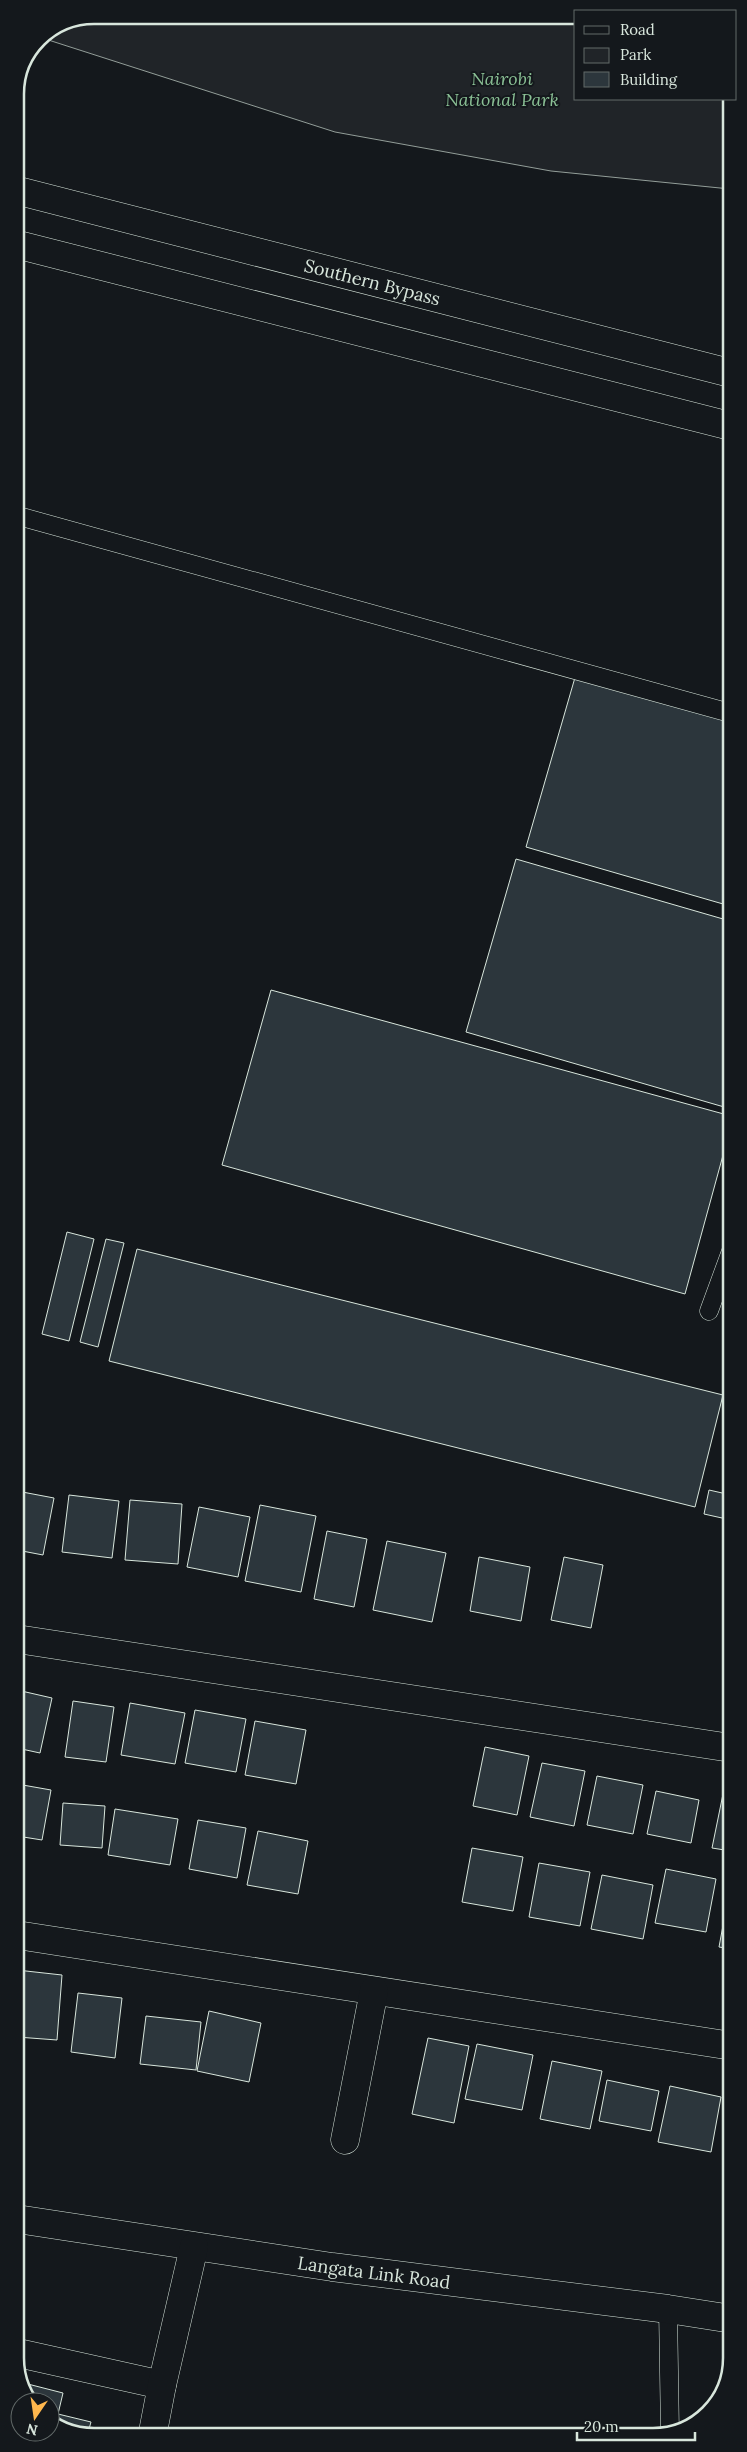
<svg xmlns="http://www.w3.org/2000/svg" width="747" height="2452" font-family="Lora,serif">
  <rect width="100%" height="100%" fill="#14181c"/>
  <path fill="#202428" stroke="#939e99" d="M94 15H576V99H729L730 189 551 171 335 132 39 37Z"/>
  <path fill="#2c363c" stroke="#d8e6dc" d="M576 674 730 719V906L526 847Z
    M516 859 730 921 731 1109 466 1032Z
    M271 990 731 1116V1126L685 1294 222 1165Z
    M67 1232 94 1239 69 1341 42 1334Z
    M106 1239 124 1243 98 1347 80 1342Z
    M137 1249 723 1395 695 1507 109 1361Z
    M709 1490 731 1495V1520L704 1514Z
    M17 1491 54 1498 43 1555 17 1550Z
    M69 1495 119 1501 112 1558 62 1552Z
    M130 1500 182 1504 178 1564 125 1560Z
    M260 1505 316 1516 301 1592 245 1581Z
    M199 1507 250 1517 238 1577 187 1567Z
    M327 1531 367 1539 354 1607 314 1599Z
    M387 1541 446 1553 432 1622 373 1610Z
    M479 1557 530 1567 521 1621 470 1611Z
    M564 1557 603 1565 591 1628 551 1620Z
    M17 1690 52 1698 40 1753 17 1748Z
    M73 1701 114 1707 106 1762 65 1757Z
    M130 1703 185 1713 175 1764 121 1755Z
    M195 1710 246 1719 236 1772 185 1763Z
    M255 1721 306 1730 296 1784 245 1775Z
    M485 1747 529 1756 517 1815 473 1806Z
    M542 1763 585 1771 574 1826 530 1817Z
    M597 1776 643 1785 633 1834 587 1825Z
    M17 1784 51 1790 42 1840 17 1836Z
    M656 1791 699 1800 691 1843 647 1834Z
    M723 1794 731 1796V1851L712 1848Z
    M63 1803 105 1806 102 1848 60 1845Z
    M115 1809 178 1819 170 1865 108 1855Z
    M198 1820 246 1828 237 1878 189 1869Z
    M258 1831 308 1841 298 1894 247 1885Z
    M472 1848 523 1857 513 1911 462 1902Z
    M539 1863 590 1872 580 1926 529 1917Z
    M666 1869 716 1879 706 1932 655 1923Z
    M602 1875 653 1885 643 1939 591 1929Z
    M729 1893H731L732 1949 719 1947Z
    M17 1970 62 1975 57 2040 17 2037Z
    M78 1993 122 1998 115 2058 71 2052Z
    M209 2011 261 2023 249 2082 197 2071Z
    M146 2016 201 2022 196 2070 140 2064Z
    M428 2038 469 2046 454 2123 412 2114Z
    M477 2044 533 2055 522 2110 465 2099Z
    M552 2061 602 2071 590 2129 540 2119Z
    M607 2080 659 2091 651 2131 599 2121Z
    M670 2086 721 2097 711 2152 658 2142Z
    M732 2137V2153L729 2152Z
    M20 2382 63 2393 58 2414 91 2422 87 2436 50 2421V2402H32Z"/>
  <g fill="none" stroke-linecap="round" stroke-linejoin="round">
    <g stroke="#d8e6dc" stroke-width="19">
      <path id="lane" d="M15 515 730 713
        M709 1311 731 1251
        M668 2309 670 2434"/>
    </g>
    <g stroke="#d8e6dc" stroke-width="29">
      <g id="street">
        <path d="M17 1639 731 1748"/>
        <path d="M17 1935 732 2046"/>
        <path d="M345 2140 374 1991"/>
        <path id="s1" d="M17 2219 332 2267 668 2309 732 2319"/>
        <path d="M18 2353 162 2385"/>
        <path d="M152 2437 162 2385 194 2247"/>
      </g>
    </g>
    <g stroke="#d8e6dc" stroke-width="29">
      <g id="highway">
        <path id="s2" d="M15 190 730 373"/>
        <path d="M15 244 730 426"/>
      </g>
    </g>
    <use href="#lane" stroke="#14181c" stroke-width="18"/>
    <use href="#street" stroke="#14181c" stroke-width="28"/>
    <use href="#highway" stroke="#14181c" stroke-width="28"/>
  </g>
  <g text-anchor="middle" dominant-baseline="central" stroke-width="4" stroke-linejoin="round" paint-order="stroke">
    <g font-size="18" font-style="italic" fill="#8ac095" stroke="#14181c">
      <text x="502" y="78">Nairobi<tspan x="502" dy="21">National Park</tspan></text>
    </g>
    <g font-size="18" fill="#d8e6dc" stroke="#14181c">
      <text stroke="none"><textPath href="#s2" startOffset="369">Southern Bypass</textPath></text>
      <text stroke="none"><textPath href="#s1" startOffset="361">Langata Link Road</textPath></text>
    </g>
  </g>
  <path d="M0 0H747V2452H0ZM94 24H653A70 70 0 0 1 723 94V2358A70 70 0 0 1 653 2428H94A70 70 0 0 1 24 2358V94A70 70 0 0 1 94 24Z" fill="#14181c" fill-rule="evenodd"/>
  <path fill="none" stroke="#d8e6dc" stroke-width="2.5" d="M94 24H653A70 70 0 0 1 723 94V2358A70 70 0 0 1 653 2428H94A70 70 0 0 1 24 2358V94A70 70 0 0 1 94 24Z"/>
  <rect x="574" y="10" width="162" height="90" fill="#14181c" stroke="#626a69"/>
  <rect x="584" y="26" width="25" height="8" fill="#14181c" stroke="#626a69"/>
  <text x="620" y="35" font-size="15" fill="#d8e6dc">Road</text>
  <rect x="584" y="48" width="25" height="15" fill="#202428" stroke="#626a69"/>
  <text x="620" y="60" font-size="15" fill="#d8e6dc">Park</text>
  <rect x="584" y="72" width="25" height="15" fill="#2c363c" stroke="#626a69"/>
  <text x="620" y="85" font-size="15" fill="#d8e6dc">Building</text>
  <g transform="translate(35 2417) rotate(193)"><circle r="24" fill="#14181c" stroke="#626a69"/>
  <path d="M0-4L9 19L0 12L-9 19Z" fill="#ffb74d"/>
  <text y="-8" font-size="14" font-weight="bold" text-anchor="middle" fill="#d8e6dc">N</text>
  </g>
  <path d="M577 2432v8h118v-8" fill="none" stroke="#d8e6dc" stroke-width="2.5"/>
  <text x="584" y="2432" font-size="15" fill="#d8e6dc" stroke="#14181c" stroke-width="4" paint-order="stroke">20 m</text>
</svg>
